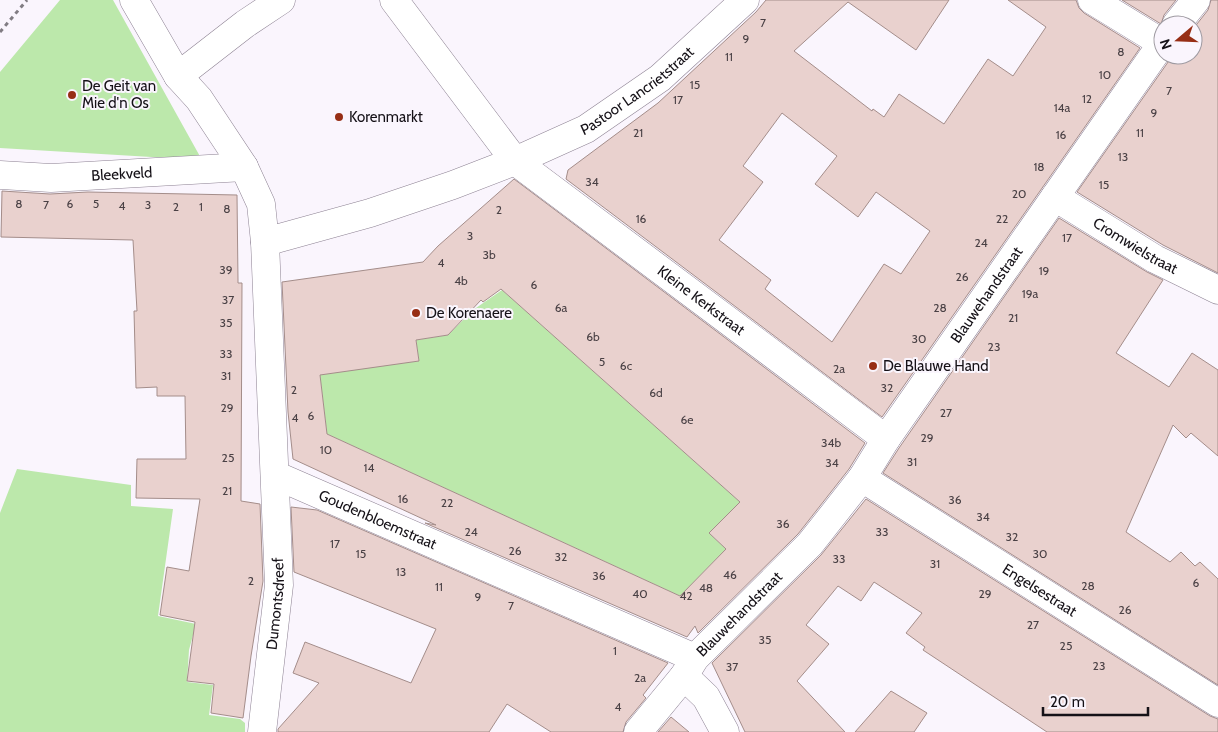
<svg xmlns="http://www.w3.org/2000/svg" width="1218" height="732" font-family="Cabin,sans-serif">
  <rect width="100%" height="100%" fill="#faf5fd"/>
  <path fill="#bce8ab" d="M60 0H113L202 160 0 148V72Z
    M502 290 740 502 709 533 726 549 680 596 327 434 319 368 419 361 416 340 448 335 473 310Z
    M17 469 131 485V506L173 509 158 616 196 624 189 650 187 682 213 685 209 715 240 719 245 723V732H0V513Z"/>
  <path fill="#e9d1ce" stroke="#a48d8a" fill-rule="evenodd" d="M766 0H949L916 50 848 2 794 51 872 111 873 109 884 117 899 94 944 124 988 59 1013 76 1046 27 1008 0H1076L1079 8 1084 13 1140 48 882 417 566 179 568 170 658 103 756 12ZM782 113 837 156 815 184 858 217 876 192 930 231 901 274 884 264 832 342 765 289 771 280 719 240 763 182 743 166Z
    M1122 0H1176L1164 15 1161 24Z
    M1211 0H1218V273L1163 245 1077 192 1173 55H1193V29L1208 10Z
    M514 179 865 443 849 469 798 534 698 633 695 626 687 637 425 523 436 525 293 459 288 412 282 282 423 262 438 246ZM501 289 740 502 709 533 726 549 680 596 327 434 320 375 419 361 416 340 448 335 481 300 483 302Z
    M2 191 50 194 88 192 237 195 238 280V283H242L241 501 260 504 263 581 251 656 243 718 211 713 214 684 187 681 195 622 160 615 167 567 189 571 200 499 136 498 137 459H186L185 396H157V387L136 388 134 311H137L133 240 1 237Z
    M1059 218 1147 272 1163 280 1116 353 1169 387 1192 353 1218 370V456L1191 433 1186 438 1173 425 1126 532 1170 562 1181 552 1195 566 1200 562 1218 579V685L883 473 899 448Z
    M866 499 1210 716 1218 719V732H1047L923 650 925 647 906 633 922 613 874 582 861 601 838 586 806 625 829 644 797 681 845 732H745L712 663 821 555Z
    M291 507 317 510 668 663 643 695 646 698 626 722 623 732H551L507 704 489 732H278V729L319 683 293 673 305 642 411 683 436 629 294 572Z
    M891 691 927 713 914 732H855Z
    M671 717 689 732H658Z"/>
  <g fill="none" stroke-linecap="round" stroke-linejoin="round">
    <g stroke="#8d8293" stroke-width="29">
      <g id="minor">
        <path id="s1" d="M134 0 178 76 199 99 244 167 261 204 265 242 370 213 453 185 515 161 586 129 660 78 745 0"/>
        <path id="s2" d="M394 0 515 161 886 439"/>
        <path d="M1092 0 1162 43"/>
        <path d="M1176 25 1196 0"/>
        <path d="M178 76 245 24 281 0"/>
        <path id="s3" d="M0 175 51 178 244 167"/>
        <path id="s4" d="M1055 197 1155 259 1218 290"/>
        <path id="s5" d="M275 475 695 658"/>
        <path id="s6" d="M862 478 1218 703"/>
        <path d="M684 676 706 697 725 732"/>
        <path id="s7" d="M262 732 279 585 265 242"/>
        <path id="s8" d="M638 732 684 676 695 658 810 544 862 478 886 439 1163 42"/>
      </g>
    </g>
    <path stroke="#817c83" stroke-width="3" stroke-dasharray="4 4" stroke-linecap="butt" d="M0 32 27 0"/>
    <use href="#minor" stroke="#fff" stroke-width="28"/>
  </g>
  <g fill="#972e15" stroke="#faf5fd" stroke-width="2">
    <circle cx="72" cy="95" r="5"/>
    <circle cx="339" cy="117" r="5"/>
    <circle cx="416" cy="313" r="5"/>
    <circle cx="873" cy="366" r="5"/>
  </g>
  <g text-anchor="middle" dominant-baseline="central" stroke-width="4" stroke-linejoin="round" paint-order="stroke">
    <g font-size="12" fill="#4a4145">
      <text x="763" y="22">7</text>
      <text x="746" y="38">9</text>
      <text x="1121" y="51">8</text>
      <text x="729" y="56">11</text>
      <text x="1105" y="74">10</text>
      <text x="695" y="84">15</text>
      <text x="1169" y="90">7</text>
      <text x="1087" y="98">12</text>
      <text x="678" y="99">17</text>
      <text x="1062" y="107">14a</text>
      <text x="1154" y="112">9</text>
      <text x="638" y="132">21</text>
      <text x="1140" y="132">11</text>
      <text x="1061" y="134">16</text>
      <text x="1123" y="156">13</text>
      <text x="1039" y="166">18</text>
      <text x="592" y="181">34</text>
      <text x="1104" y="184">15</text>
      <text x="1019" y="193">20</text>
      <text x="19" y="203">8</text>
      <text x="70" y="203">6</text>
      <text x="96" y="203">5</text>
      <text x="46" y="204">7</text>
      <text x="148" y="204">3</text>
      <text x="122" y="205">4</text>
      <text x="176" y="206">2</text>
      <text x="201" y="206">1</text>
      <text x="227" y="208">8</text>
      <text x="499" y="209">2</text>
      <text x="641" y="218">16</text>
      <text x="1002" y="218">22</text>
      <text x="470" y="235">3</text>
      <text x="1067" y="237">17</text>
      <text x="981" y="242">24</text>
      <text x="489" y="254">3b</text>
      <text x="441" y="262">4</text>
      <text x="226" y="269">39</text>
      <text x="1044" y="270">19</text>
      <text x="962" y="276">26</text>
      <text x="461" y="280">4b</text>
      <text x="534" y="284">6</text>
      <text x="1030" y="293">19a</text>
      <text x="228" y="299">37</text>
      <text x="561" y="307">6a</text>
      <text x="940" y="307">28</text>
      <text x="1013" y="317">21</text>
      <text x="226" y="322">35</text>
      <text x="593" y="336">6b</text>
      <text x="919" y="338">30</text>
      <text x="994" y="346">23</text>
      <text x="226" y="353">33</text>
      <text x="602" y="361">5</text>
      <text x="626" y="365">6c</text>
      <text x="839" y="368">2a</text>
      <text x="226" y="375">31</text>
      <text x="887" y="387">32</text>
      <text x="294" y="389">2</text>
      <text x="656" y="392">6d</text>
      <text x="227" y="407">29</text>
      <text x="946" y="412">27</text>
      <text x="311" y="415">6</text>
      <text x="295" y="417">4</text>
      <text x="687" y="419">6e</text>
      <text x="927" y="437">29</text>
      <text x="831" y="442">34b</text>
      <text x="326" y="449">10</text>
      <text x="228" y="457">25</text>
      <text x="912" y="461">31</text>
      <text x="832" y="462">34</text>
      <text x="369" y="467">14</text>
      <text x="227" y="490">21</text>
      <text x="403" y="498">16</text>
      <text x="955" y="499">36</text>
      <text x="447" y="502">22</text>
      <text x="983" y="516">34</text>
      <text x="783" y="523">36</text>
      <text x="471" y="531">24</text>
      <text x="882" y="531">33</text>
      <text x="1012" y="536">32</text>
      <text x="335" y="543">17</text>
      <text x="515" y="550">26</text>
      <text x="361" y="553">15</text>
      <text x="1040" y="553">30</text>
      <text x="561" y="556">32</text>
      <text x="839" y="558">33</text>
      <text x="935" y="563">31</text>
      <text x="401" y="571">13</text>
      <text x="730" y="574">46</text>
      <text x="599" y="575">36</text>
      <text x="251" y="580">2</text>
      <text x="1196" y="582">6</text>
      <text x="1088" y="585">28</text>
      <text x="439" y="586">11</text>
      <text x="706" y="587">48</text>
      <text x="640" y="593">40</text>
      <text x="985" y="593">29</text>
      <text x="686" y="595">42</text>
      <text x="478" y="596">9</text>
      <text x="511" y="605">7</text>
      <text x="1125" y="609">26</text>
      <text x="1033" y="624">27</text>
      <text x="765" y="639">35</text>
      <text x="1066" y="645">25</text>
      <text x="615" y="650">1</text>
      <text x="1099" y="665">23</text>
      <text x="732" y="666">37</text>
      <text x="640" y="677">2a</text>
      <text x="618" y="706">4</text>
    </g>
    <g font-size="15" fill="#151117" stroke="#faf5fd" text-anchor="start">
      <text x="82" y="86">De Geit van<tspan x="82" dy="17">Mie d'n Os</tspan></text>
      <text x="349" y="117">Korenmarkt</text>
      <text x="426" y="313">De Korenaere</text>
      <text x="883" y="366">De Blauwe Hand</text>
    </g>
    <g font-size="15" fill="#151117" stroke="#faf5fd">
      <text stroke="none"><textPath href="#s1" startOffset="684">Pastoor Lancrietstraat</textPath></text>
      <text stroke="none"><textPath href="#s3" startOffset="122">Bleekveld</textPath></text>
      <text stroke="none"><textPath href="#s4" startOffset="94">Cromwielstraat</textPath></text>
      <text stroke="none"><textPath href="#s8" startOffset="561">Blauwehandstraat</textPath></text>
      <text stroke="none"><textPath href="#s2" startOffset="434">Kleine Kerkstraat</textPath></text>
      <text stroke="none"><textPath href="#s5" startOffset="112">Goudenbloemstraat</textPath></text>
      <text stroke="none"><textPath href="#s6" startOffset="210">Engelsestraat</textPath></text>
      <text stroke="none"><textPath href="#s7" startOffset="129">Dumontsdreef</textPath></text>
      <text stroke="none"><textPath href="#s8" startOffset="156">Blauwehandstraat</textPath></text>
    </g>
  </g>
  <g transform="translate(1178 40) rotate(251)"><circle r="24" fill="#faf5fd" stroke="#9e9aa1"/>
  <path d="M0-4L9 19L0 12L-9 19Z" fill="#972e15"/>
  <text y="-8" font-size="14" font-weight="bold" text-anchor="middle" fill="#151117">N</text>
  </g>
  <path d="M1043 707v8h105v-8" fill="none" stroke="#151117" stroke-width="2.5"/>
  <text x="1050" y="707" font-size="15" fill="#151117" stroke="#faf5fd" stroke-width="4" paint-order="stroke">20 m</text>
</svg>
